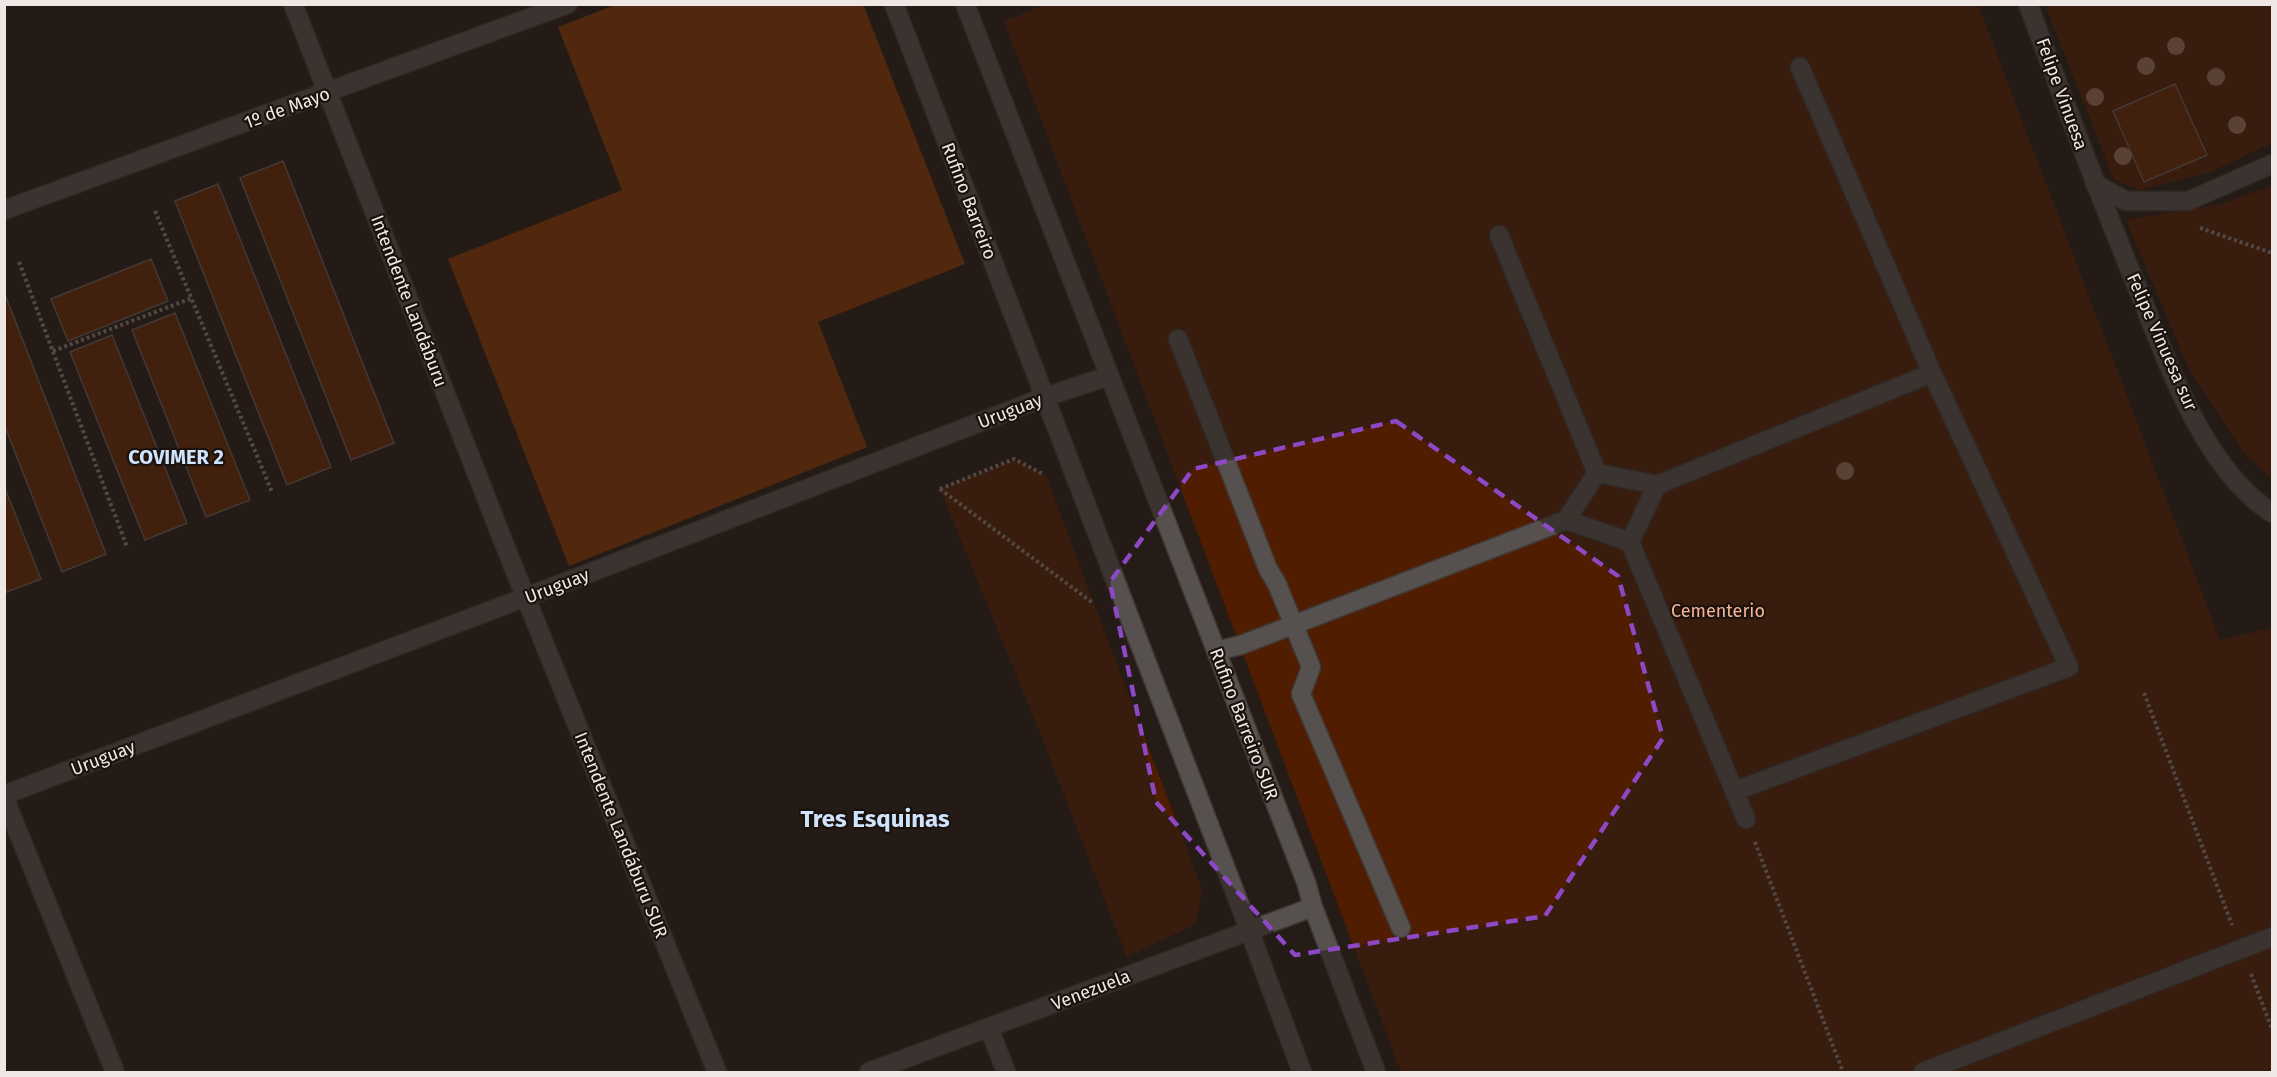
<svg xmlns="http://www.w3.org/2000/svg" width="2277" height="1077" font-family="'Fira Sans',sans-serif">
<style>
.green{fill:#501d00}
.forest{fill:#883700}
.building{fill:#652702;stroke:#695d58;stroke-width:1.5}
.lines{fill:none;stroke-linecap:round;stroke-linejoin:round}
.minor-casing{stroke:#413834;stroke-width:21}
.path{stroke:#887f7c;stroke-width:4;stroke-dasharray:3 3;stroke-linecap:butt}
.minor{stroke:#56514f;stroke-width:18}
.tree{fill:#9a6f5b}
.marked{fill:none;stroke:#8c48c5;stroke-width:4.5;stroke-dasharray:12 8;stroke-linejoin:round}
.labels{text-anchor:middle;stroke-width:4.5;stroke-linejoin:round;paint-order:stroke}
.street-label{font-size:18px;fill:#eee7e4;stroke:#1b120e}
.park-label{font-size:18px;fill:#f9b393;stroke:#1b120e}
.neighbourhood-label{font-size:20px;font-weight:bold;fill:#d0e3fc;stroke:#1b120e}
.district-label{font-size:24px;font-weight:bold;fill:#d0e3fc;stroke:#1b120e}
</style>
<rect width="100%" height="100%" fill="#251b17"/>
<!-- green -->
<path class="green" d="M1047 4 1978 5 2220 640 2272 628V1072H1401L1004 21Z
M2045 5H2272V143L2210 172 2140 190 2114 180Z
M2272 185V480L2242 450 2189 369 2126 220 2222 204Z
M1014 459 1046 476 1202 889 1196 924 1127 957 1040 733 940 489Z"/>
<!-- forest -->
<path class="forest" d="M863 4 965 264 818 322 867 447 569 566 448 259 622 190 558 27 615 5Z"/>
<!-- building -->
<path class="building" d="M2175 84 2207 155 2144 182 2113 111Z
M283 161 394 443 351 460 240 178Z
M218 184 331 467 287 485 175 201Z
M151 259 168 301 68 341 51 299Z
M4 292 106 554 62 572 4 424Z
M175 313 250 500 206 517 132 330Z
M112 335 187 523 145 540 70 352Z
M4 486 41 579 4 593Z"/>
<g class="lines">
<defs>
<path id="minor" d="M293 4 509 556 717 1072
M894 4 1236 895 1302 1072
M965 4 1306 882 1313 907 1376 1072
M2028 4C2062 96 2096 187 2133 277 2165 354 2200 466 2272 513
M2095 184 2126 201H2188L2272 164
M4 210 568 4
M1499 235 1597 473
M1178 339 1268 569 1277 584 1311 667 1301 694 1401 928
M1657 485 1932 373
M1630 542 1746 819
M1216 651 1241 645 1566 520 1597 473 1657 485 1630 542 1566 520
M1735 791 2069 667 1932 373 1800 67
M4 795 571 580 1045 397 1109 376
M4 797 115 1072
M989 1028 1006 1072
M869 1072 1313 907
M1923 1072 2272 937"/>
</defs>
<!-- minor casing -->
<use href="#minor" class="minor-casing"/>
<!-- path -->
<path class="path" d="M155 211 272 492
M2200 228 2272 253
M19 262 127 547
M53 351 192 298
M940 489 1014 459 1043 474
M940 489 1093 603
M2144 693 2232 925
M1755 842 1843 1072
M2251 974 2272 1029"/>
<!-- minor -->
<use href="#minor" class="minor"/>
</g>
<!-- trees -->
<g class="tree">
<circle cx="2176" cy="46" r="9"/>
<circle cx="2146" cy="66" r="9"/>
<circle cx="2216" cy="77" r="9"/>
<circle cx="2095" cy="97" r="9"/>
<circle cx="2237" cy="125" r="9"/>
<circle cx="2123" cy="156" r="9"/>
<circle cx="1845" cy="471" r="9"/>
</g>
<!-- marked area -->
<path d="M0 0H2277V1077H0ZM1396 421 1618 576 1663 738 1545 916 1295 955 1156 802 1110 582 1193 469Z" fill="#251b17" fill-opacity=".55" fill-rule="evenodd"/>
<path class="marked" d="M1396 421 1618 576 1663 738 1545 916 1295 955 1156 802 1110 582 1193 469Z"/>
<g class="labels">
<!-- street labels -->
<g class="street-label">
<text transform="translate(2062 94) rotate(70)" y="6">Felipe Vinuesa</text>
<text transform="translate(287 108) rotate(-20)" y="6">1º de Mayo</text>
<text transform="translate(969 201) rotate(69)" y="6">Rufino Barreiro</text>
<text transform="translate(409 301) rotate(69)" y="6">Intendente Landáburu</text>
<text transform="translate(2162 342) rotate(66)" y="6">Felipe Vinuesa sur</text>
<text transform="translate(1010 411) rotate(-21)" y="6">Uruguay</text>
<text transform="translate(557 586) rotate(-21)" y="6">Uruguay</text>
<text transform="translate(1244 724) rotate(69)" y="6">Rufino Barreiro SUR</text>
<text transform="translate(103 758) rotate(-21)" y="6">Uruguay</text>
<text transform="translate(621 835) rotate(68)" y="6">Intendente Landáburu SUR</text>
<text transform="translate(1091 990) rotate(-21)" y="6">Venezuela</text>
</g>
<!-- park labels -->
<g class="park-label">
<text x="1718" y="617">Cementerio</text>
</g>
<!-- neighbourhood labels -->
<g class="neighbourhood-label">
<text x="176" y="464">COVIMER 2</text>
</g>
<!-- district labels -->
<g class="district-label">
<text x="875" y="827">Tres Esquinas</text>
</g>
</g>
<!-- border -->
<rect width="2277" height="1077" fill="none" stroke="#eee7e4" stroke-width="12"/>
</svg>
